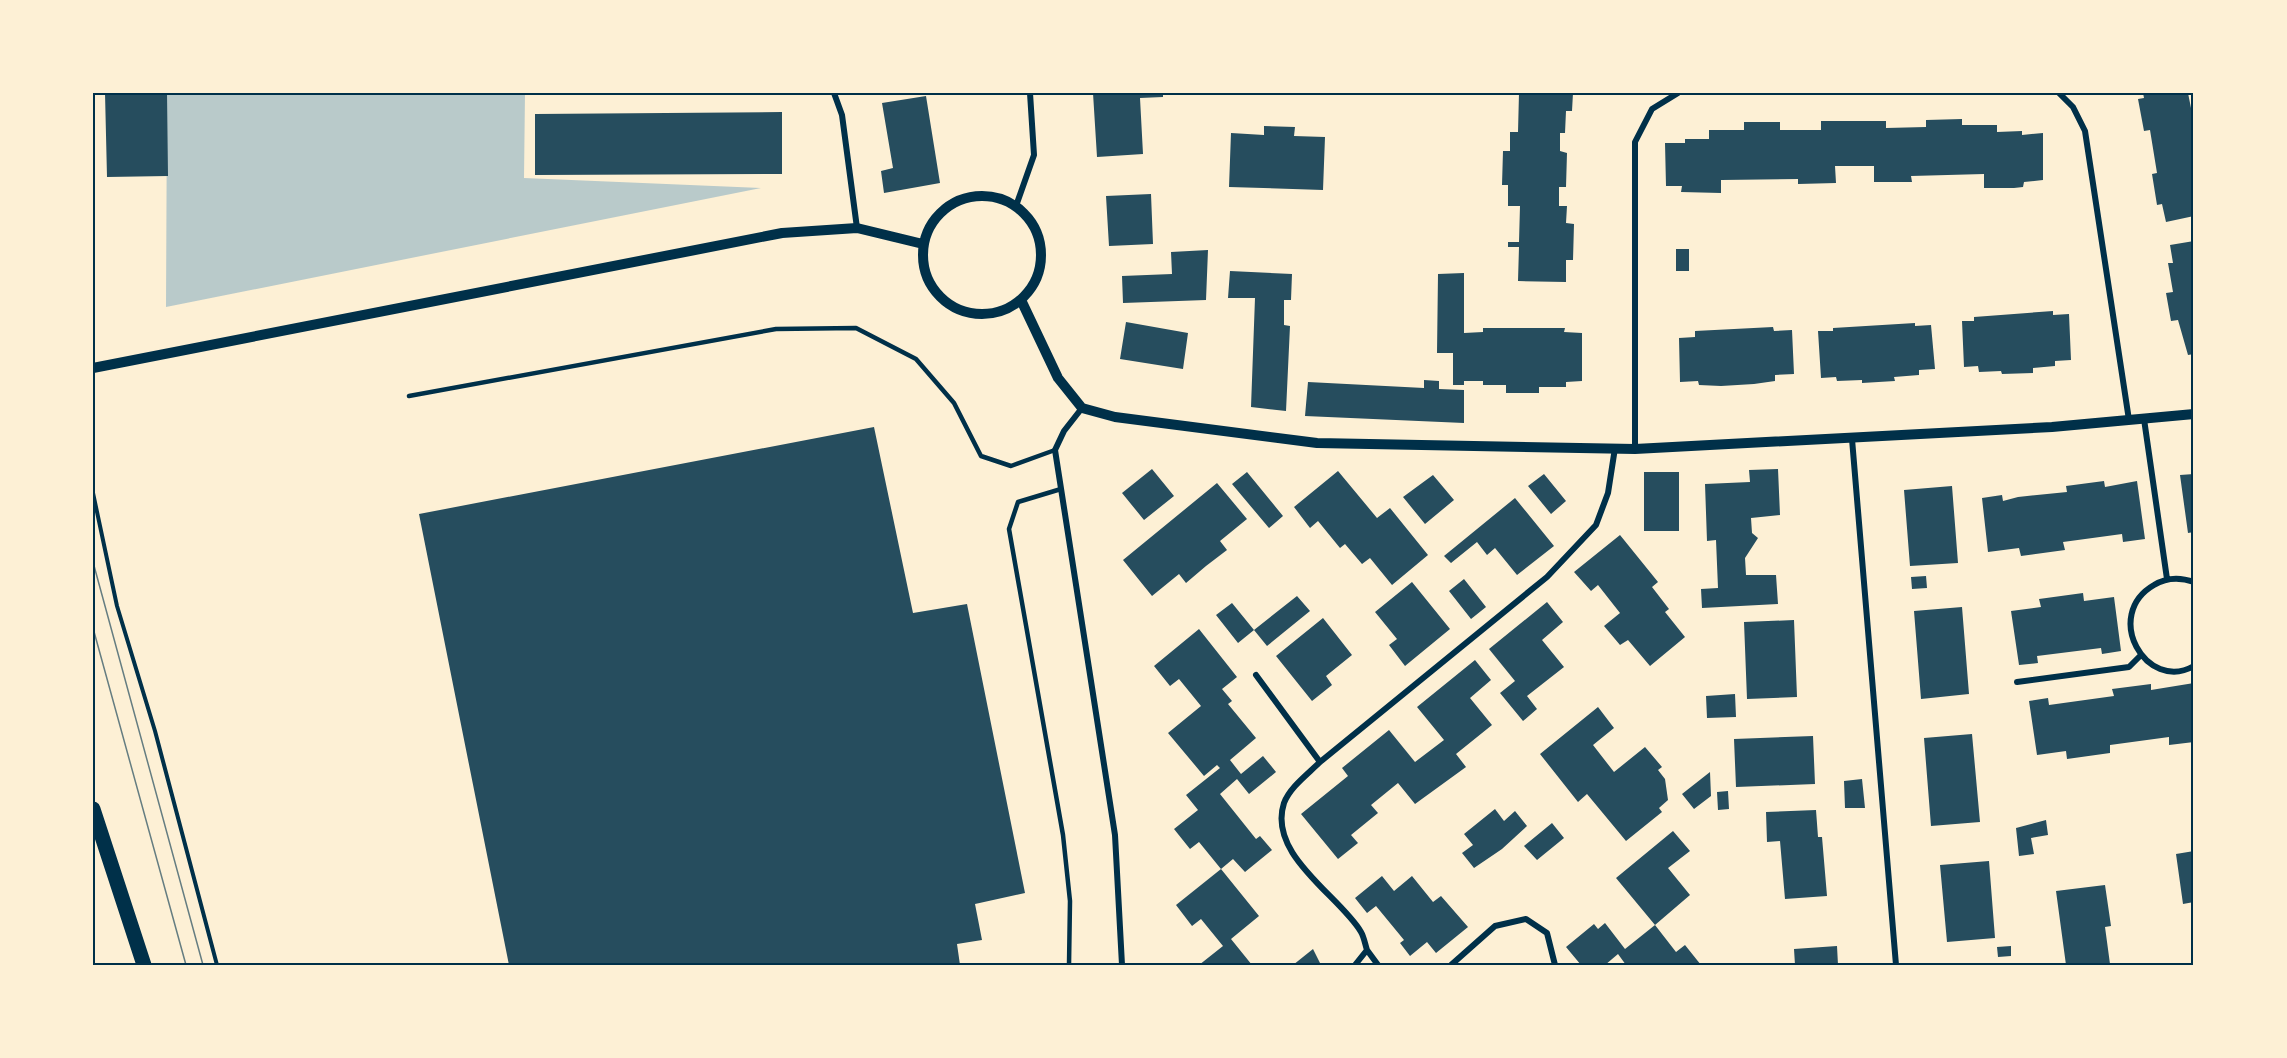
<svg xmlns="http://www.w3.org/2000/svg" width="2287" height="1058" font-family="'Archivo Narrow',sans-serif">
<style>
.green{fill:#b9caca}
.building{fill:#264d5e}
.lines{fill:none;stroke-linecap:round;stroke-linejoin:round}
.path{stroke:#003049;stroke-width:4}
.service{stroke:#003049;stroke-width:4.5}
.minor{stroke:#003049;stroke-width:6}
.tertiary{stroke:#003049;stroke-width:10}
.primary{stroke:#003049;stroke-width:15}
.tram{stroke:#657d81;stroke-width:1.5}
.neatline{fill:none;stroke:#003049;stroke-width:2}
</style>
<rect width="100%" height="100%" fill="#fdf0d5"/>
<!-- green -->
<path class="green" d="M167 93H525L524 178 761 188 166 307Z"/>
<!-- building -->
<path class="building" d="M105 93H167L168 176 107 177Z
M1093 93H1163V97L1140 98 1143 154 1097 157Z
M1519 93H1573L1572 111H1566L1565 133H1560V151L1567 153 1566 187H1559V206H1567L1566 223 1574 224 1573 260H1566V282L1518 281 1519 247H1508V242H1519L1520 206H1508V185H1502L1503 151H1510V132H1518Z
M2143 93H2188L2194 123V216L2166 222 2162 204 2157 205 2152 174 2157 173 2150 130 2144 131 2138 99 2144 98Z
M926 96 940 183 884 193 881 171 893 168 882 103Z
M782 112V174L535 175V114Z
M1962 119V125H1997V132L2022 131V135L2043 133V180L2024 182 2023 187 2014 188H1984V174L1911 176 1912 182H1874V166H1835L1836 183 1798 184V179L1721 180V193L1681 192 1682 186H1666L1665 143H1685V139H1709V130H1744V122H1780V130H1821V121H1886V128L1926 127V120Z
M1264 126 1295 127 1294 136 1325 137 1323 190 1229 187 1231 133 1264 135Z
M1151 194 1153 244 1109 246 1106 196Z
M2194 241V354L2188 355 2178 320 2171 321 2166 293 2173 292 2168 263H2173L2170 245Z
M1676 249H1689V271H1676Z
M1208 250 1206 300 1123 303 1122 276 1172 274 1171 252Z
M1230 271 1292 274 1291 300H1284V325L1290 326 1286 411 1251 407 1255 298H1228Z
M1464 273V333L1483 332V328H1565L1564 332 1582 333V381L1566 382V387H1539V393H1506V385H1483V381H1464V385H1453V353H1437L1438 274Z
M2053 311V315L2069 314 2071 360 2055 361V366L2033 368V373L2002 374 2001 371 1979 372 1978 366 1964 367 1962 321H1974V317Z
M1126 322 1188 333 1183 369 1120 359Z
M1915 323V326L1931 325 1935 369 1919 370V375L1894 377 1895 381 1862 383V380L1837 381 1836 377 1821 378 1818 331H1833V328Z
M1773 327 1774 331 1792 330 1794 374 1775 375V381L1754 384 1721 386 1699 385 1698 381 1680 382 1679 338 1695 337V331Z
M1424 380 1439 381V389L1464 390V423L1305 416 1308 382 1424 388Z
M874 427 913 613 967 604 1025 893 975 904 982 940 957 944 960 965H509L419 514Z
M1152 469 1174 496 1144 520 1122 493Z
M1778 469 1780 515 1751 518 1752 533 1758 538 1745 558 1746 575H1776L1778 604 1702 608 1701 589 1718 588 1716 540 1707 541 1705 484 1750 482 1749 470Z
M1338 471 1377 518 1390 508 1428 555 1392 585 1370 558 1362 564 1345 544 1340 548 1318 521 1310 528 1294 507Z
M1247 472 1283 516 1269 528 1232 484Z
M1644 472H1679V531H1644Z
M1544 474 1566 501 1551 514 1528 486Z
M2194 474V532L2188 533 2180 475Z
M1433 475 1454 500 1425 524 1403 497Z
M2104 481 2105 487 2137 481 2145 539 2123 542 2122 534 2063 542 2065 550 2021 556 2019 548 1988 552 1982 498 2002 495 2003 501 2018 497 2067 492 2066 486Z
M1217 483 1247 519 1220 541 1227 550 1206 566 1186 583 1179 574 1152 596 1123 560Z
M1952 486 1958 563 1910 566 1904 490Z
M1515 498 1554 546 1517 575 1495 548 1487 555 1477 542 1451 563 1444 556Z
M1620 535 1658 582 1652 587 1669 609 1665 612 1685 637 1650 666 1628 640 1620 645 1604 626 1620 613 1598 585 1591 591 1574 572Z
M1926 576 1927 588 1912 589 1911 577Z
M1464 579 1486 607 1471 619 1449 591Z
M1412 582 1450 629 1405 666 1389 645 1397 639 1375 612Z
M2083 593 2084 601 2114 597 2121 651 2102 654 2101 648 2037 656 2038 663 2019 665 2011 611 2041 607 2039 599Z
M1297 596 1310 611 1267 646 1254 630Z
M1547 602 1563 622 1542 640 1564 667 1527 696 1537 709 1523 721 1500 693 1515 681 1489 649Z
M1232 603 1254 630 1238 643 1216 615Z
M1962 607 1969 694 1921 699 1914 611Z
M1323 618 1352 655 1326 676 1332 685 1312 701 1276 656Z
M1794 620 1797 697 1747 699 1744 622Z
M1199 629 1237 677 1222 689 1232 701 1228 704 1256 738 1230 760 1241 774 1263 756 1276 772 1249 794 1237 779 1220 794 1256 839 1260 836 1272 850 1245 872 1233 859 1221 869 1199 842 1190 849 1174 829 1198 810 1186 795 1220 768 1217 765 1204 776 1168 733 1201 706 1179 679 1170 686 1154 666Z
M1475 660 1491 680 1470 698 1492 725 1456 754 1466 767 1415 804 1398 783 1371 805 1378 813 1351 835 1358 843 1338 859 1301 814 1348 776 1342 768 1389 730 1415 762 1444 740 1417 707Z
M2194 683V742L2169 745V737L2110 745V753L2067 759 2066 751 2037 755 2029 701 2048 698 2049 705 2114 696 2112 689 2151 684V690Z
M1735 694 1736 717 1707 718 1706 696Z
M1598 707 1614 728 1593 745 1614 772 1645 747 1662 767 1658 770 1665 779 1668 800 1659 808 1662 812 1626 841 1587 794 1578 802 1540 754Z
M1972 734 1980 822 1931 826 1924 738Z
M1813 736 1815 784 1736 787 1734 739Z
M1710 772 1711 796 1694 809 1682 794Z
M1862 779 1865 808H1845L1844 781Z
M1728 791 1729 809 1718 810 1717 792Z
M1495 809 1504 821 1515 811 1527 826 1502 849 1474 868 1462 853 1473 845 1464 834Z
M1816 810 1818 837H1822L1827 896 1785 899 1780 841 1767 842 1766 812Z
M2046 820 2048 835 2031 838 2034 854 2019 856 2016 828Z
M1552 823 1564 838 1537 860 1524 846Z
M1673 831 1690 851 1668 868 1690 895 1655 925 1676 952 1685 945 1701 965H1626L1618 954 1605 965H1581L1566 947 1594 924 1598 929 1605 923 1625 949 1655 925 1616 878Z
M2194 851V902L2183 904 2176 854Z
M1989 861 1995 938 1947 942 1940 865Z
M1221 869 1259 916 1231 939 1252 965H1199L1223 946 1201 919 1192 926 1176 905Z
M1382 876 1394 891 1412 876 1433 902 1441 896 1468 927 1436 953 1427 942 1410 956 1400 943 1404 940 1376 906 1367 913 1355 898Z
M2105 885 2111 926 2105 927 2110 964 2066 965 2056 891Z
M1837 946 1838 965H1795L1794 949Z
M2011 946V956L1998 957 1997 947Z
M1313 949 1321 965H1293Z"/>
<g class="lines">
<!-- path -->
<path class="path" d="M93 493 117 606 155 731 217 965"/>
<!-- service -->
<path class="service" d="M409 396 776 329 856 328 916 359 954 403 981 456 1011 466 1055 450
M1061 489 1018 502 1009 529 1063 835 1070 901 1069 965"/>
<!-- minor -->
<path class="minor" d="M834 93 842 115 857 228
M2059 93 2073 107 2085 131 2129 420
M1016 206 1034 155 1030 93
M1082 408 1064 431 1055 450 1115 835 1122 965
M2144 419 2167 579
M1852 439 1896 965
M1635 449V142L1652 109 1678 93
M2194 582C2180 577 2167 577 2154 585 2102 615 2146 693 2194 666
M1256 675 1320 762
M2017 682 2129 667 2141 655
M1367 950 1378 965
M1355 965 1367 950C1365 944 1364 937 1361 932 1340 896 1267 855 1284 803 1290 787 1308 774 1320 762L1547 577 1596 525 1608 493 1615 448
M1451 965 1495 926 1526 919 1547 933 1555 965"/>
<!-- tertiary -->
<path class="tertiary" d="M923 255a59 59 0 1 1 118 0a59 59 0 1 1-118 0Z
M1021 300 1058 378 1082 408 1115 417 1317 443 1635 449 2052 427 2194 414
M93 368 782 233 857 228 923 244"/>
<!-- primary -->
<path class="primary" d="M93 809 144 965"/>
<!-- tram -->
<path class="tram" d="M93 562 203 965
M93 628 186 965"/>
</g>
<!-- border -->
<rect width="2287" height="1058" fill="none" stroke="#fdf0d5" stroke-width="189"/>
<rect x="94" y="94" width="2098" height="870" class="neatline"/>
</svg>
